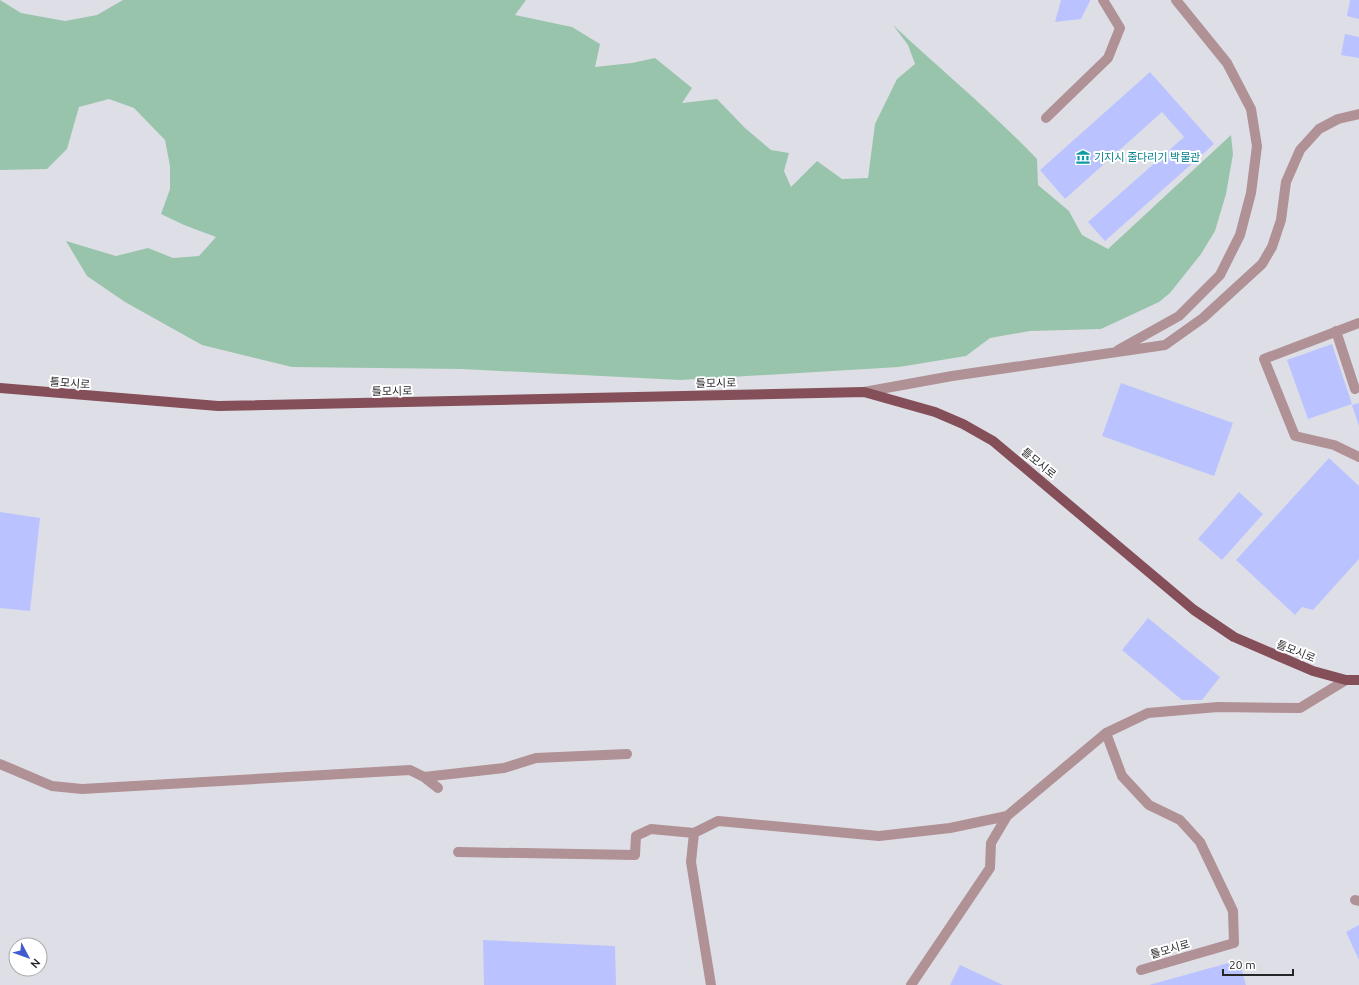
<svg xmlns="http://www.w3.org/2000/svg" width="1359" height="985" font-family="Ubuntu,'Noto Sans KR',sans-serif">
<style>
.green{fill:#99c4ac}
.building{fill:#bac3ff}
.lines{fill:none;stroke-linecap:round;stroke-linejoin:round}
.minor{stroke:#b09195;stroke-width:10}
.major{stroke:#844f58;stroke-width:10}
.labels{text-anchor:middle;stroke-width:4;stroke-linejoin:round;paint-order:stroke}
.culture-label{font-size:11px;fill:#0d838f;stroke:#fff;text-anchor:start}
.street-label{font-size:11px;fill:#262629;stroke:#fff}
</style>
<rect width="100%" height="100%" fill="#dedfe6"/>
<!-- green -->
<path class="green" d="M0 0 21 13 65 21 97 15 123 0H526L515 15 572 27 600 44 595 67 632 63 655 58 692 88 682 103 717 99 745 128 771 150 789 153 784 171 791 187 817 161 842 179 868 178 875 124 897 79 915 64 908 45 893 25C941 70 991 111 1037 159L1038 185 1069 211 1082 235 1108 249 1231 135 1233 154 1226 194 1215 231 1201 254 1170 293 1159 302 1101 329 1030 331 990 338 966 356 899 367 680 380 462 369 292 367 202 345 125 302 87 276 66 241 116 256 148 248 173 258 199 256 216 237 184 225 161 214 170 189V166L165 140 134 108 109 99 79 107 67 149 47 169 0 170Z"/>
<!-- building -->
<path class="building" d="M1061 0H1090V1L1081 19 1055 22Z
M1350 0H1359V19L1347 16Z
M1345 34 1359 37V58L1341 55Z
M1150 72 1214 144 1105 241 1088 222 1184 137 1162 112 1065 199 1040 170Z
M1332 344 1352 404 1308 419 1287 360Z
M1121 383 1233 423 1214 476 1102 436Z
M1359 403V426L1352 405Z
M1329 458 1359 486V559L1313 610 1302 607 1295 615 1236 560Z
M1239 492 1263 514 1222 560 1198 539Z
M0 512 40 518 30 611 0 608Z
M1148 618 1220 677 1202 700H1182L1122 650Z
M1359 925V960L1346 932Z
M483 940 615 946 616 985H484Z
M1239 960 1246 985H1149Z
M960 965 1003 985H950Z"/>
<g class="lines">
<!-- minor -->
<path class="minor" d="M1046 118 1108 58 1120 28 1103 0
M1359 323 1264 359 1295 436 1334 445 1359 457
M1336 331 1355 389
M1118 350 1179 316 1220 275 1240 235 1251 193 1257 146 1251 109 1227 63 1176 0
M864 392 952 376 1165 345 1203 318 1262 264 1272 247 1281 220 1286 182 1300 150 1319 129 1338 119 1359 114
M1106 733 1122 776 1149 805 1180 820 1200 842 1233 911 1234 943 1141 970
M0 764 52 786 82 789 410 770 424 777 438 788
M424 777 504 768 536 758 627 754
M458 852 635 855 636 836 651 829 694 833
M1355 900 1359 901
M711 985 691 862 694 833 718 821 879 836 950 828 1007 816
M911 985 990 868 991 843 1007 816 1106 733 1148 713 1218 707 1300 708 1346 680"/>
<!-- major -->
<path class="major" d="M0 388 218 406 864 392 935 412 963 424 993 441 1194 610 1234 637 1313 671 1346 680H1359"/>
</g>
<!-- icons -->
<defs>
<symbol id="museum-bare" viewBox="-9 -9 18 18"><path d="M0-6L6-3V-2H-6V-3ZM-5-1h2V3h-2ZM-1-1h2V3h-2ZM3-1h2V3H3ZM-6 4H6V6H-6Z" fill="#0f9aa8" stroke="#fff" stroke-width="2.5" paint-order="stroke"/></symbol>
</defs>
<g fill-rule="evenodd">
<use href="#museum-bare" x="1073" y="147" width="20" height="20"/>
</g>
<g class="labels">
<!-- culture labels -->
<g class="culture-label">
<text x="1094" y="161">기지시 줄다리기 박물관</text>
</g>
<!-- street labels -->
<g class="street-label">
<text transform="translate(70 383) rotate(4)" y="4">틀모시로</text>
<text transform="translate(716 383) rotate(-1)" y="4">틀모시로</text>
<text transform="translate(392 391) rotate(-1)" y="4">틀모시로</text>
<text transform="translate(1039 463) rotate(39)" y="4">틀모시로</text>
<text transform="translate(1296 651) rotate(22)" y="4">틀모시로</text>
<text transform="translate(1170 949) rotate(-16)" y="4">틀모시로</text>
</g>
</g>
<!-- north arrow -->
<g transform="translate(28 957) rotate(131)"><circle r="19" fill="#ffffff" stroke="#a8a8a9"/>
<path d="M0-3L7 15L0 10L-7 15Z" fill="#415acd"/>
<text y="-6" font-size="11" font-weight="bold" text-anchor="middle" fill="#262629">N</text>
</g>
<!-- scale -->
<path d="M1223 969v6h70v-6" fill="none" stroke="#262629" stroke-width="2"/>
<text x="1229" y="969" font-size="12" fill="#262629" stroke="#ffffff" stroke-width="3" paint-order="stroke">20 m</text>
</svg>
